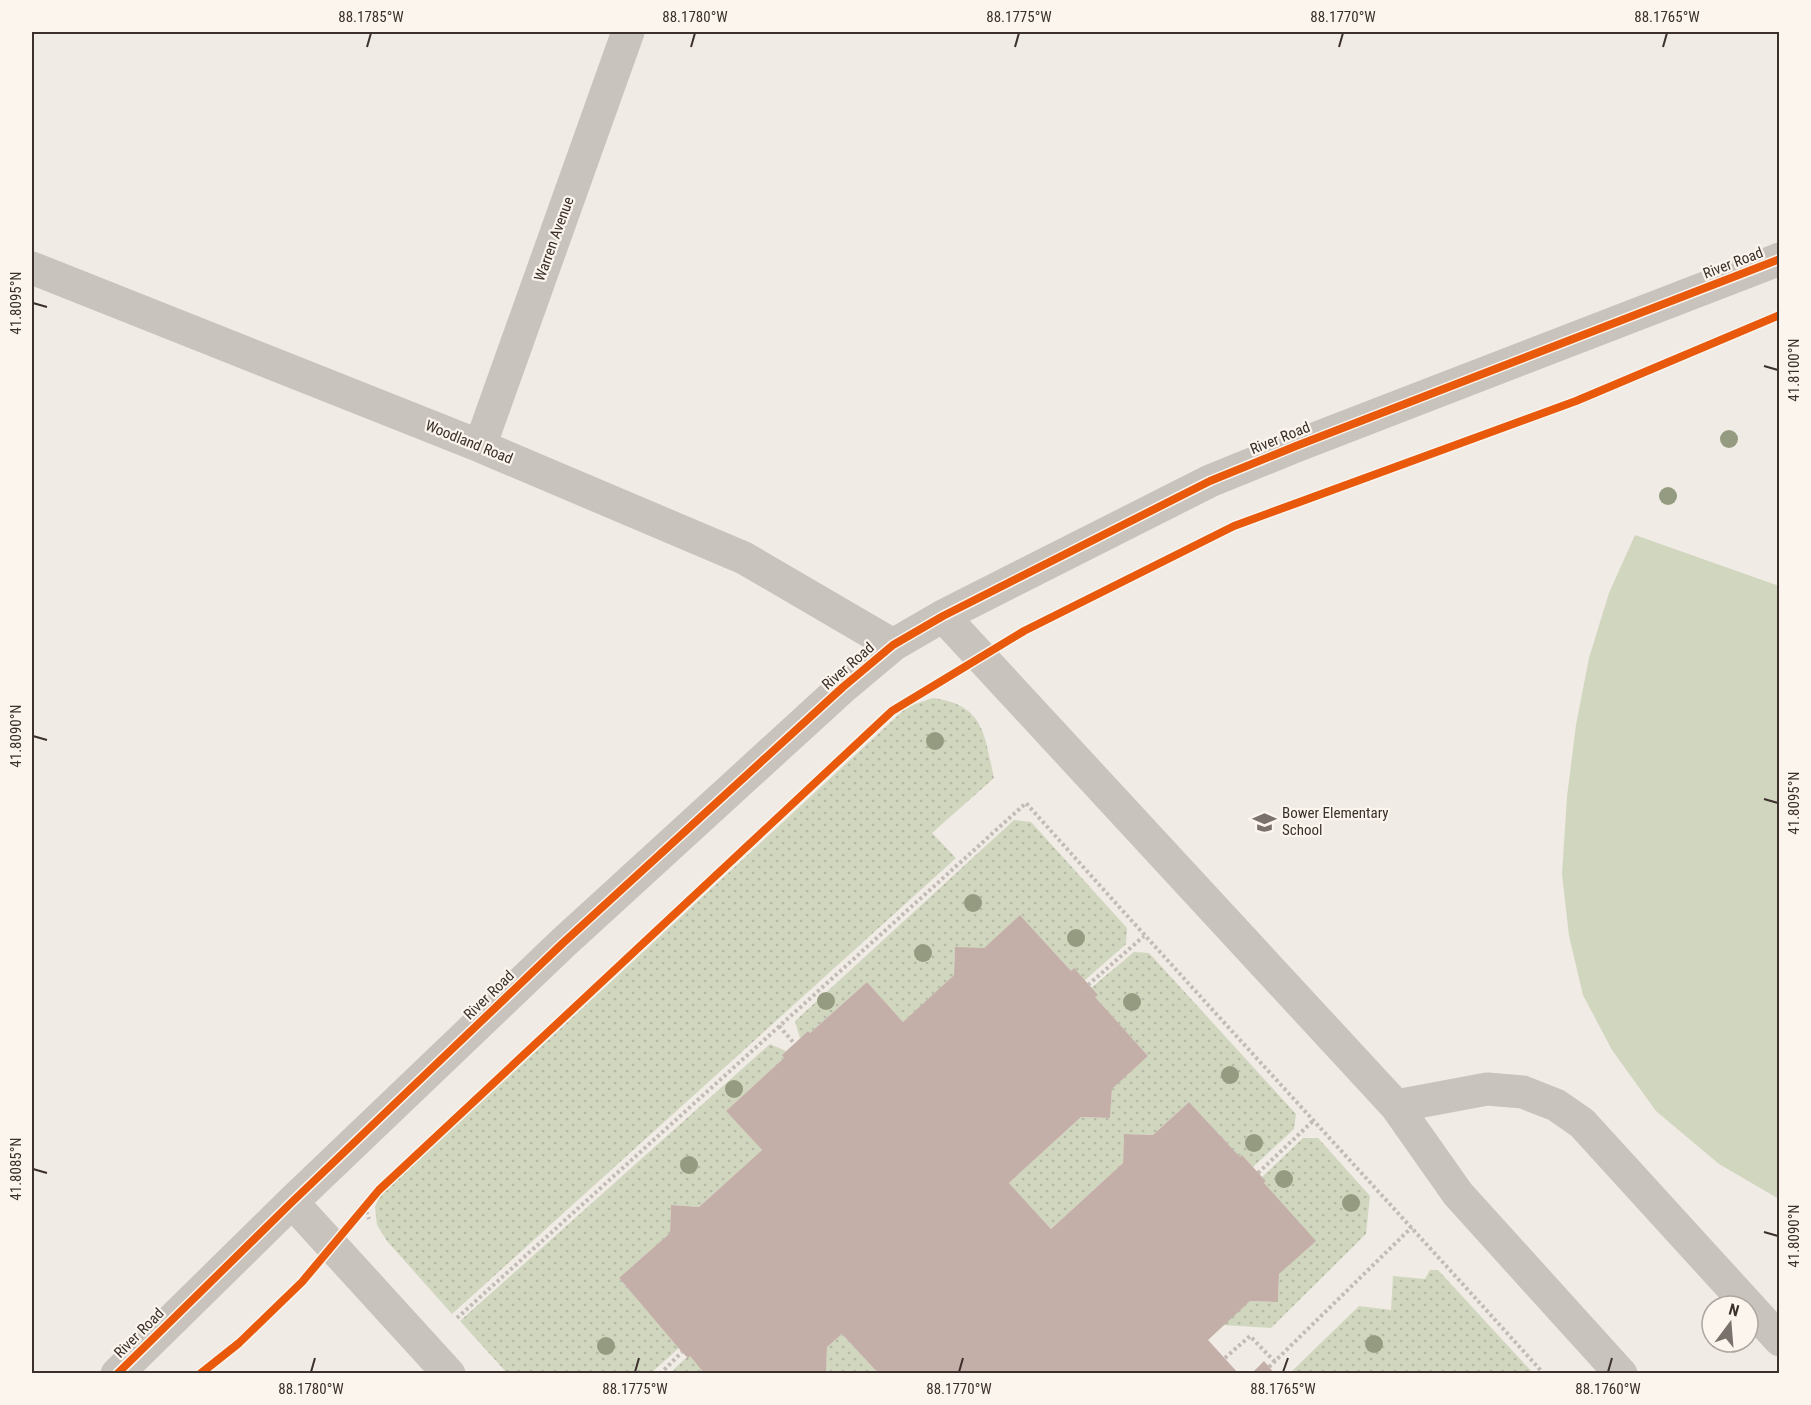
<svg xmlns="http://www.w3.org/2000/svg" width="1811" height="1405" font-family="'Roboto Condensed',sans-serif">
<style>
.grass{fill:url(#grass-dots)}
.pitch{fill:#d1d6bf}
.building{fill:#c3afa7}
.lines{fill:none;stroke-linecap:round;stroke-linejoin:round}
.path{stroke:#c2bbb6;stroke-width:4;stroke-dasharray:3 3;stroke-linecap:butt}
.minor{stroke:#c9c3be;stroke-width:33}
.cycleway-casing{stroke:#fbf5ee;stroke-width:11}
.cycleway{stroke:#e8590c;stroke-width:8}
.tree{fill:#959b80}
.ticks{fill:none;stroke:#3b302b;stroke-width:2}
.labels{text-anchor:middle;stroke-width:4.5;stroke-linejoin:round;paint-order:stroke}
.street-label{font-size:15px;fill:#3b302b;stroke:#fbf5ee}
.poi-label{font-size:15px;fill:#3b302b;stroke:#fbf5ee;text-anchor:start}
.neatline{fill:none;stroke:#3b302b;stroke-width:2}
.ticks-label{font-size:15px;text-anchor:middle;fill:#3b302b}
</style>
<defs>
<pattern id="grass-dots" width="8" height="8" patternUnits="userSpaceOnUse" patternTransform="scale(1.5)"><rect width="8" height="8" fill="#d1d6bf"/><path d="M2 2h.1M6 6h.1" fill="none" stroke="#b4b8a4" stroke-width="1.8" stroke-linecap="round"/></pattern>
</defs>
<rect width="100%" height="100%" fill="#f0ebe5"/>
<!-- grass -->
<path class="grass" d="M933 698C985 705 984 735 994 778L932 833 956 858 452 1314 387 1241 377 1225 375 1207 379 1197 907 707Z
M1014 820 1031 822 1127 928 1126 944 1084 981 1071 971 1020 915 984 948H955L954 975 903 1022 867 982 810 1033 808 1031 800 1038 795 1021Z
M1134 952 1149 953 1296 1114 1294 1129 1253 1167 1243 1156 1240 1157 1189 1102 1153 1135 1124 1134 1123 1163 1051 1229 1009 1183 1081 1117 1110 1118 1112 1089 1148 1056 1095 997 1097 995 1091 988Z
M770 1044 786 1051 782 1055 784 1058 726 1111 762 1150 699 1207 671 1205 670 1233 619 1278 679 1348 651 1373H507L460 1321Z
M1303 1138H1318L1370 1196 1366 1234 1271 1328 1223 1325 1250 1301 1278 1302 1279 1274 1264 1183 1266 1181 1262 1177Z
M1430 1270H1438L1533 1373H1290L1359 1306 1391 1310 1393 1276 1425 1279Z
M842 1334 879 1374H826L827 1347Z
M690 1356 705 1373 669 1374 687 1357Z"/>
<!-- pitch -->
<path class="pitch" d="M1635 535 1779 586V1199L1719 1164 1656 1111 1612 1050 1583 995 1569 936 1562 874 1567 797 1576 725 1589 658 1609 593Z"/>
<!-- building -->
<path class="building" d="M1020 915 1071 971 1074 968 1098 995 1095 997 1148 1056 1112 1089 1110 1118 1081 1117 1009 1183 1051 1229 1123 1163 1124 1134 1153 1135 1189 1102 1240 1157 1242 1155 1262 1177 1266 1181 1264 1183 1316 1241 1279 1274 1278 1302 1250 1301 1208 1340 1239 1374H879L842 1334 827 1347 826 1374H705L690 1356 688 1358 682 1352 619 1278 670 1233 671 1205 699 1207 762 1150 726 1111 784 1058 782 1055 808 1031 810 1033 867 982 903 1022 954 975 955 947 984 948Z
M1264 1361 1275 1374H1251Z"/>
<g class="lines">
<!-- path -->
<path class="path" d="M1088 985 1144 936
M779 1026 794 1043
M1258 1173 1314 1120
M364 1206 369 1219
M457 1318 1026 803C1197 995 1372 1183 1544 1374
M1225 1358 1250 1336 1275 1362
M1269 1367 1412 1227
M660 1374 682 1352"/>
<!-- minor -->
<path class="minor" d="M32 268 480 446 744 558 893 645
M480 446 628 32
M943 616 1396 1106 1458 1194 1621 1374
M1396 1106 1487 1089 1523 1092 1556 1105 1582 1123 1780 1340
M292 1202 449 1374
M117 1374 292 1202 563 943 843 687 893 645 943 616 1210 481 1296 446 1780 259"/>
<defs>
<path id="cycleway" d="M117 1374 292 1202 563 943 843 687 893 645 943 616 1210 481 1296 446 1780 259
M200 1374 239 1343 302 1282 379 1190 892 711 1024 631 1234 526 1576 401 1780 315"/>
</defs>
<!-- cycleway casing -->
<use href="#cycleway" class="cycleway-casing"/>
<!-- cycleway -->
<use href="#cycleway" class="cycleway"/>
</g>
<!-- trees -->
<g class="tree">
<circle cx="1729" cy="439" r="9"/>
<circle cx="1668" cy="496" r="9"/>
<circle cx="935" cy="741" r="9"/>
<circle cx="973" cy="903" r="9"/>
<circle cx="1076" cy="938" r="9"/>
<circle cx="923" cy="953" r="9"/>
<circle cx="826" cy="1001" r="9"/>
<circle cx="1132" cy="1002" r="9"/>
<circle cx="1230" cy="1075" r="9"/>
<circle cx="734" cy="1089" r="9"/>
<circle cx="1254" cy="1143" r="9"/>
<circle cx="689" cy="1165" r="9"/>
<circle cx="1284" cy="1179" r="9"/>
<circle cx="1351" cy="1203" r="9"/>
<circle cx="1374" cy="1344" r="9"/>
<circle cx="606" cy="1346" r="9"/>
</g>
<!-- ticks -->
<path class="ticks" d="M367 47 371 33M691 47 695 33M1015 47 1019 33M1339 47 1343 33M1663 47 1667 33M33 303 47 307M1764 366 1778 370M33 736 47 740M1764 799 1778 803M33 1169 47 1173M1764 1232 1778 1236M311 1372 315 1358M635 1372 639 1358M959 1372 963 1358M1283 1372 1288 1358M1608 1372 1612 1358"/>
<!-- icons -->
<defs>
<symbol id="school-bare" viewBox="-9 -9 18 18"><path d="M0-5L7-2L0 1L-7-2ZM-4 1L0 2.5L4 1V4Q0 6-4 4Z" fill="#7a716c" stroke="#fbf5ee" stroke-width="2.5" paint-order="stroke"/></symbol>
</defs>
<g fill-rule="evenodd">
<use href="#school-bare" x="1248" y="806" width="33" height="33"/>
</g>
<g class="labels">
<!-- street labels -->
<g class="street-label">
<text transform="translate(554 239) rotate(-70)" y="5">Warren Avenue</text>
<text transform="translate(1733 263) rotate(-21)" y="5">River Road</text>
<text transform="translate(1280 438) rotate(-22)" y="5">River Road</text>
<text transform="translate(469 442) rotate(22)" y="5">Woodland Road</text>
<text transform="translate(848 666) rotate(-41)" y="5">River Road</text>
<text transform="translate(489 995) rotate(-44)" y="5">River Road</text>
<text transform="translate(139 1333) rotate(-45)" y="5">River Road</text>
</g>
<!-- poi labels -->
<g class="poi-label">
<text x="1282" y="818">Bower Elementary<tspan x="1282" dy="17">School</tspan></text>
</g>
</g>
<!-- border -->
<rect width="1811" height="1405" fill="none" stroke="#fbf5ee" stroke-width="66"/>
<!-- north arrow -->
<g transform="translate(1730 1324) rotate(16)"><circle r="28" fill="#fbf5ee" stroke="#aea6a0" stroke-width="1.5"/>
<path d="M0-4.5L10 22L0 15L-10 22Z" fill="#7a716c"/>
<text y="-9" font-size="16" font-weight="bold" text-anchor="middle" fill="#3b302b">N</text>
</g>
<rect x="33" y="33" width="1745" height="1339" class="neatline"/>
<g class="ticks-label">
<text x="371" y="22">88.1785°W</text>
<text x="695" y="22">88.1780°W</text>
<text x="1019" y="22">88.1775°W</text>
<text x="1343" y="22">88.1770°W</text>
<text x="1667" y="22">88.1765°W</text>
<text transform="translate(16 303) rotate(-90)" y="5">41.8095°N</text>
<text transform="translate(1794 370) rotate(-90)" y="5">41.8100°N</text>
<text transform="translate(16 736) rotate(-90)" y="5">41.8090°N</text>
<text transform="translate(1794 803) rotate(-90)" y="5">41.8095°N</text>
<text transform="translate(16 1169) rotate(-90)" y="5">41.8085°N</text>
<text transform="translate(1794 1236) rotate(-90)" y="5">41.8090°N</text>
<text x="311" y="1394">88.1780°W</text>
<text x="635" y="1394">88.1775°W</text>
<text x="959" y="1394">88.1770°W</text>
<text x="1283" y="1394">88.1765°W</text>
<text x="1608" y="1394">88.1760°W</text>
</g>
</svg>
